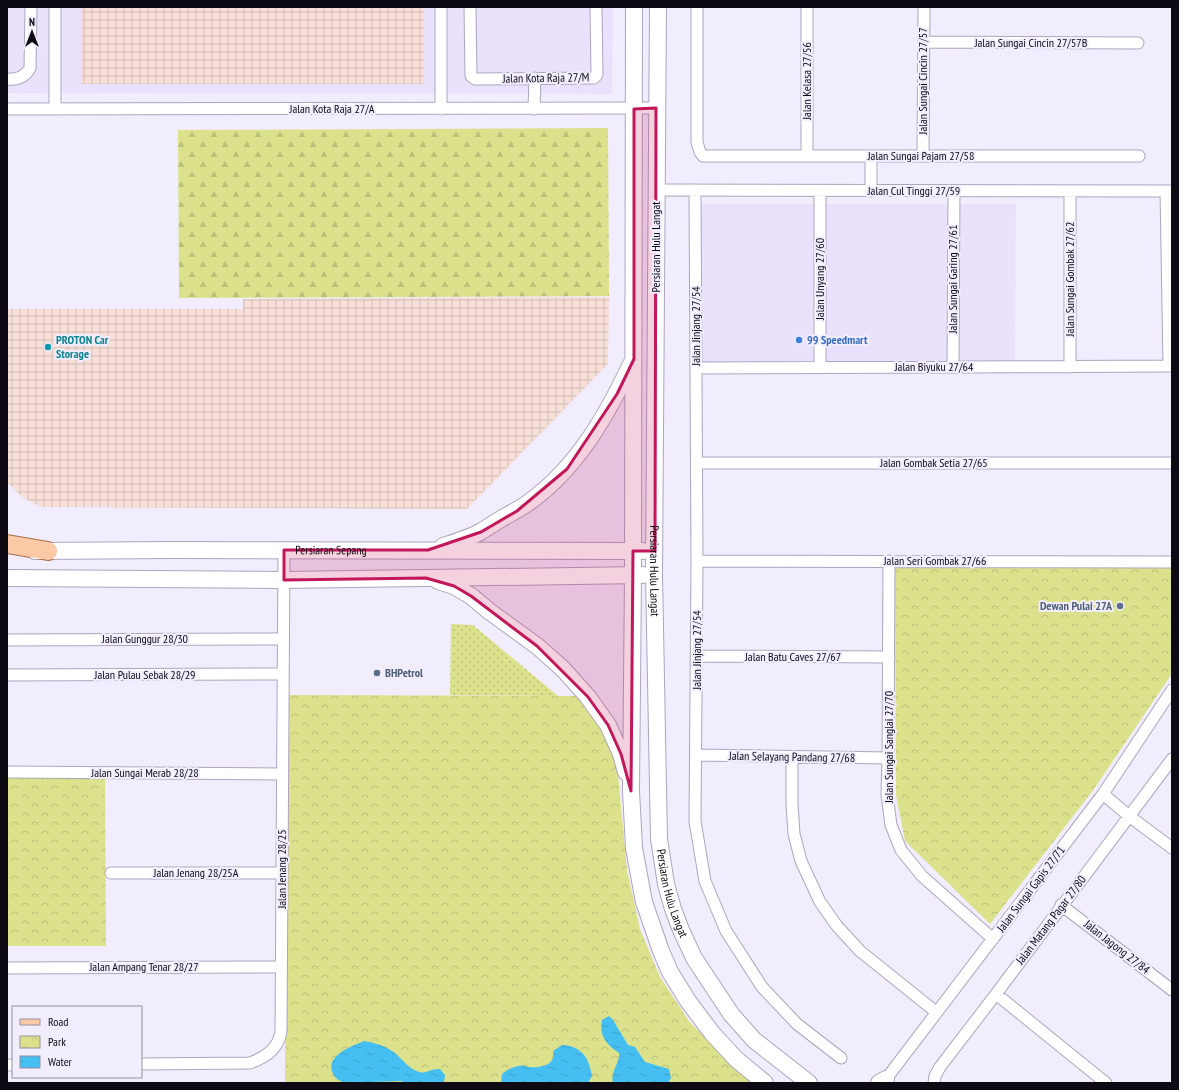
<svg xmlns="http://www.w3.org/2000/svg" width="1179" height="1090" font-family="'PT Sans Narrow',sans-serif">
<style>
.built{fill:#eae2fd}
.industrial{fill:url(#industrial-grid)}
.grass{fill:url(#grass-dots)}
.forest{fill:url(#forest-firs)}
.park{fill:url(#park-crowns)}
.water{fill:url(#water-ripples)}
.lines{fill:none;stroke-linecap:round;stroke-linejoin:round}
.street-casing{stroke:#ada5be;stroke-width:13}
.secondary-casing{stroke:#ada5be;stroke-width:18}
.primary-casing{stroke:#a66f4b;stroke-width:20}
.street{stroke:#fff;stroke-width:11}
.secondary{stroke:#fff;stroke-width:16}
.primary{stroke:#fbc9a5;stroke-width:18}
.marked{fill:#c2185b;fill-opacity:0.2;stroke:#c2185b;stroke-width:3;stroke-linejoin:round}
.shop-dot{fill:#3f7fe0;stroke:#f1edfd;stroke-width:1.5}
.culture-dot{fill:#0f9aa8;stroke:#f1edfd;stroke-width:1.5}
.service-dot{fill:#5c6f8a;stroke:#f1edfd;stroke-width:1.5}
.labels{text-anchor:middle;stroke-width:4;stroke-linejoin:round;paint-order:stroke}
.street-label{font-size:12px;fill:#0d0a13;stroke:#f1edfd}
.culture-label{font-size:12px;font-weight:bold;fill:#0d838f;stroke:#f1edfd;text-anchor:start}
.shop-label{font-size:12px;font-weight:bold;fill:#366cbe;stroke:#f1edfd;text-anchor:start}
.service-label{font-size:12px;font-weight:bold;fill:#4e5e75;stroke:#f1edfd;text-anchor:end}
</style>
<defs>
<pattern id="industrial-grid" width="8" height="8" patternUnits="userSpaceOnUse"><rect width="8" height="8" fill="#f8dfd7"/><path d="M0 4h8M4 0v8" fill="none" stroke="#d3beb8"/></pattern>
<pattern id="grass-dots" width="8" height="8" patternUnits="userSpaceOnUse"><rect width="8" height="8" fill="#dce18c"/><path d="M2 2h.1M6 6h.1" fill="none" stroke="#bcc078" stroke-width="1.8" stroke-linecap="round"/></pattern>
<pattern id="forest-firs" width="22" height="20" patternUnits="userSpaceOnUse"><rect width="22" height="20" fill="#dce18c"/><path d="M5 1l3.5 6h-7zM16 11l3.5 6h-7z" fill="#bcc078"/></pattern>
<pattern id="park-crowns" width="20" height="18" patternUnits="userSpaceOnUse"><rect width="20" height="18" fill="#dce18c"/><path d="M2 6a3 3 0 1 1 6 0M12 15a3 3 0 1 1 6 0" fill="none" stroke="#bcc078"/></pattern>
<pattern id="water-ripples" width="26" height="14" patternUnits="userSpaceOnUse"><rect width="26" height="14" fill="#45bff1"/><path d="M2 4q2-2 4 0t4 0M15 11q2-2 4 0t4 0" fill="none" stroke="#3ba3ce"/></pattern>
</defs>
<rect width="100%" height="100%" fill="#f1edfd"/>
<!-- built -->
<path class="built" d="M7 7H613L612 94 7 93Z
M700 204H1016L1015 363H701Z"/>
<!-- industrial -->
<path class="industrial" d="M81 7H424V84H81Z
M609 297 608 364 467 509 42 507 23 498 7 482V309H243V299Z"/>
<!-- grass -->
<path class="grass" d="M451 624 473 625 558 696 450 695Z"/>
<!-- forest -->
<path class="forest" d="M608 128 609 296 179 298 178 130Z"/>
<!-- park -->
<path class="park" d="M1172 567V672L1171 675 1094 789 990 924 905 841 896 795 895 568Z
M287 695 577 696 602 728 617 763 627 870 640 929 660 977 689 1021 732 1066 753 1083H285Z
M105 777 106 946H7V778Z"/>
<!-- water -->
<path class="water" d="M609 1016 613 1020 628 1045 635 1047 645 1062 669 1069 671 1078 668 1083H613C610 1071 620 1064 619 1053 606 1044 599 1036 602 1020Z
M364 1041C375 1043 387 1046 396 1054 403 1060 409 1069 419 1072 425 1074 432 1068 440 1069L445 1075 444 1082 406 1083 401 1081 346 1083C340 1081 334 1079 332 1071 327 1055 352 1046 364 1041Z
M562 1045C581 1046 589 1057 592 1076L588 1083H501L502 1074C507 1070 512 1067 519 1066 522 1065 525 1066 528 1067 536 1068 550 1067 553 1058 554 1056 553 1053 553 1051Z"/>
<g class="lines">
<defs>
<path id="street" d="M55 7V109
M441 7V109
M470 7 471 76 475 79 594 78 597 75 596 7
M697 7V142L700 152 703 156H1139
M807 7V156
M924 42 1138 43
M7 79C17 80 25 77 30 68L31 7
M7 109 656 108
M534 109 535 78
M923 156 924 7
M656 190 1172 191
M695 190 697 561 695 821 705 881 726 931 762 987 797 1024 841 1058
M871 191V156
M1166 191 1169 366
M820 367V191
M953 367 954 191
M1070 367V191
M697 368 1172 366
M697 463H1172
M697 561 1172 562
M889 561 888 758 887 795 891 825 901 850 922 876 993 939
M7 640 283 639
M697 656 889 657
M7 675 283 674
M696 755 888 758
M792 757V804L794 834 801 861 820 902 837 926 860 951 936 1012
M7 772 282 774
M1103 794 1129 816 1172 848
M111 873H282
M1061 905 1172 990
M7 968 281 967
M996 994 1106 1083
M141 1064 250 1063C266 1057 278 1049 281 1032L284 550
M7 1065H13
M883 1083 1103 794 1172 690
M934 1083 935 1076 940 1067 996 994 1172 759"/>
<g id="secondary">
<path d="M634 7 633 575 631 791 634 848 644 902 661 951 670 972 688 1001 712 1033 736 1059 765 1083"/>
<path id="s1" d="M658 7 654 574 659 839 666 884 673 909 681 930 694 958 731 1014 754 1040 809 1083"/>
<path d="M443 546C456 542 469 538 480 532 487 528 494 523 501 519 511 513 522 508 532 500 578 466 607 415 631 364"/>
<path id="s2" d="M35 551 172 550 643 551"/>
<path d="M7 578 284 580 643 575"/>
<path d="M438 581 454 586 471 596 489 611 537 646 563 669 588 697 608 725 621 754 626 772"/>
<path d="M879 1083 886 1079"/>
</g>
<path id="primary" d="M7 544 48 551"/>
</defs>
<!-- street casing -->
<use href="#street" class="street-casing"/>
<!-- secondary casing -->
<use href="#secondary" class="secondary-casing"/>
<!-- primary casing -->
<use href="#primary" class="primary-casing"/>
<!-- street -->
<use href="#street" class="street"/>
<!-- secondary -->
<use href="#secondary" class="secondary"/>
<!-- primary -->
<use href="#primary" class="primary"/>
</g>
<!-- marked area -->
<path class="marked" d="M656 108 655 551H633L631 791 621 754 608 725 588 697 537 646 471 596 454 586 426 578 284 580V550H428L481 532 517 511 567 469 617 394 634 359V109Z"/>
<!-- markers -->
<circle class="shop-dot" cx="799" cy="340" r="4"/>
<circle class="culture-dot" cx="48" cy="347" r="4"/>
<g class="service-dot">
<circle cx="1120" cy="606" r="4"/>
<circle cx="377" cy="673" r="4"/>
</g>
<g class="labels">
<!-- street labels -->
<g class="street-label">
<text x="1031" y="47">Jalan Sungai Cincin 27/57B</text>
<text transform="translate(546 78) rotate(-1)" y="4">Jalan Kota Raja 27/M</text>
<text transform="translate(807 81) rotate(-90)" y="4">Jalan Kelasa 27/56</text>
<text transform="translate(923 81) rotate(-90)" y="4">Jalan Sungai Cincin 27/57</text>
<text x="332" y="113">Jalan Kota Raja 27/A</text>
<text x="921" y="160">Jalan Sungai Pajam 27/58</text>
<text x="914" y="195">Jalan Cul Tinggi 27/59</text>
<text transform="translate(656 247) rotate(-90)" y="4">Persiaran Hulu Langat</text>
<text transform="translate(820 279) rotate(-90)" y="4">Jalan Unyang 27/60</text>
<text transform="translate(953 279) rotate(-90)" y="4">Jalan Sungai Garing 27/61</text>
<text transform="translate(1070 279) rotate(-90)" y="4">Jalan Sungai Gombak 27/62</text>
<text transform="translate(696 326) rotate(-90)" y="4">Jalan Jinjang 27/54</text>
<text x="934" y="371">Jalan Biyuku 27/64</text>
<text x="934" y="467">Jalan Gombak Setia 27/65</text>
<text dy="4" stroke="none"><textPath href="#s2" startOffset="296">Persiaran Sepang</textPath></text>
<text x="935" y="565">Jalan Seri Gombak 27/66</text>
<text dy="4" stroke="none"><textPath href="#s1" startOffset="564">Persiaran Hulu Langat</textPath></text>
<text x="145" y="643">Jalan Gunggur 28/30</text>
<text transform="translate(697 650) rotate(-90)" y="4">Jalan Jinjang 27/54</text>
<text x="793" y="661">Jalan Batu Caves 27/67</text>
<text x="145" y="679">Jalan Pulau Sebak 28/29</text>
<text transform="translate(889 747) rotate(-90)" y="4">Jalan Sungai Sanglai 27/70</text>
<text transform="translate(792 757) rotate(1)" y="4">Jalan Selayang Pandang 27/68</text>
<text x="145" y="777">Jalan Sungai Merab 28/28</text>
<text transform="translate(282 869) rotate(-90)" y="4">Jalan Jenang 28/25</text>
<text x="196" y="877">Jalan Jenang 28/25A</text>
<text transform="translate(1031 889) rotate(-53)" y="4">Jalan Sungai Gapis 27/71</text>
<text dy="4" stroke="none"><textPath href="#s1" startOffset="888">Persiaran Hulu Langat</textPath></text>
<text transform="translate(1051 920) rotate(-53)" y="4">Jalan Matang Pagar 27/80</text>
<text transform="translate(1117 947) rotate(38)" y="4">Jalan Jagong 27/84</text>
<text x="144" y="971">Jalan Ampang Tenar 28/27</text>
</g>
<!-- culture labels -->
<g class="culture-label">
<text x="56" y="344">PROTON Car<tspan x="56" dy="14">Storage</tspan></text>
</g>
<!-- shop labels -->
<g class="shop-label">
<text x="807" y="344">99 Speedmart</text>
</g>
<!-- service labels -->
<g class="service-label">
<text x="1112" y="610">Dewan Pulai 27A</text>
<text x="385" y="677" text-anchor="start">BHPetrol</text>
</g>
</g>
<!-- border -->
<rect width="1179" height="1090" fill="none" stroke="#0d0a13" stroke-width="16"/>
<!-- legend -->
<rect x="12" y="1006" width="130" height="72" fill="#f1edfd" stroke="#96929f"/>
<rect x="20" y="1019" width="20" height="6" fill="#fbc9a5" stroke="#96929f"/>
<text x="48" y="1026" font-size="12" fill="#0d0a13">Road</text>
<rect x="20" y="1036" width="20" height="12" fill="url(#park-crowns)" stroke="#96929f"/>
<text x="48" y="1046" font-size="12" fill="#0d0a13">Park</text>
<rect x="20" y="1056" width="20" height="12" fill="url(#water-ripples)" stroke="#96929f"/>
<text x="48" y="1066" font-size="12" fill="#0d0a13">Water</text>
<!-- north arrow -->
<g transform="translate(32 32)" stroke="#f1edfd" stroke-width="3" paint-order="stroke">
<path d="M0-3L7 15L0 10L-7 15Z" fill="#0d0a13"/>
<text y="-6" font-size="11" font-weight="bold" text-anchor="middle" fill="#0d0a13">N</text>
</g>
</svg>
